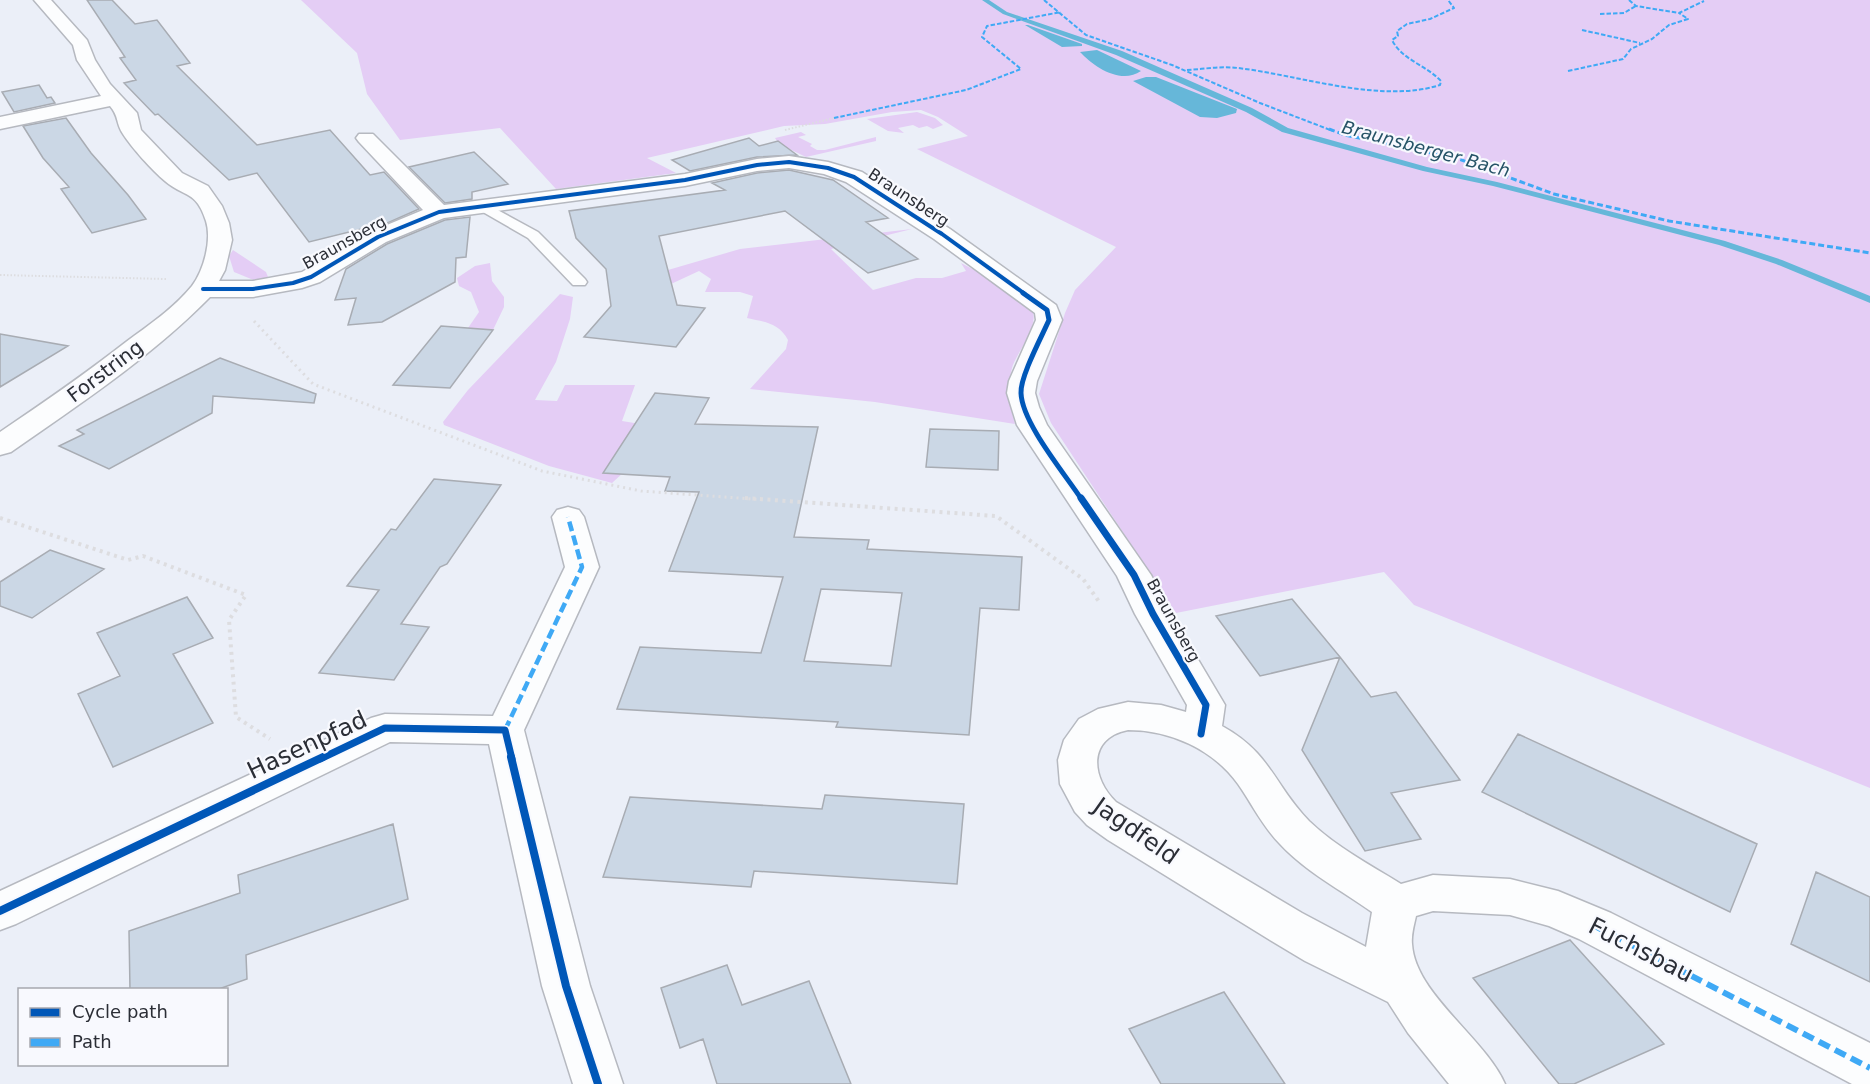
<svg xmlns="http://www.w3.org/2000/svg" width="1870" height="1084" font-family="'DejaVu Sans',sans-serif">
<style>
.green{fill:#e4cdf5}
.water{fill:#66b7d9}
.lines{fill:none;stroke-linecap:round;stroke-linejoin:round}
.stream{fill:#66b7d9;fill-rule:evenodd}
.building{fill:#cbd7e5;stroke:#a8acb3;stroke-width:1.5;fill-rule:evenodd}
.lane-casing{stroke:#b6b9c0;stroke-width:3}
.street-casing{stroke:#b6b9c0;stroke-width:3}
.path-far2{stroke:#dddde0;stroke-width:2;stroke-dasharray:1.5 2;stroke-linecap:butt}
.path-far1{stroke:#dddde0;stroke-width:3;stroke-dasharray:2 4;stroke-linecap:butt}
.path{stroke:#dddde0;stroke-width:4;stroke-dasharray:3 4.5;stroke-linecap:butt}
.lane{fill:#fcfdfe;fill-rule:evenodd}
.street{fill:#fcfdfe;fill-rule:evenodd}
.quiet-far3{stroke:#3fa9f5;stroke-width:2;stroke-dasharray:4.5 2;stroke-linecap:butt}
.quiet-far2{stroke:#3fa9f5;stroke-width:3;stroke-dasharray:6 3;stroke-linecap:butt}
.quiet-far1{stroke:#3fa9f5;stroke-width:4.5;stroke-dasharray:10 4.5;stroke-linecap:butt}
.quiet{stroke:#3fa9f5;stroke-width:6;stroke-dasharray:12 6;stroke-linecap:butt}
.cycleway-far3-casing{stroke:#f8f9fe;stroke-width:6}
.cycleway-far2-casing{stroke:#f8f9fe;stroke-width:8}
.cycleway-far1-casing{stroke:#f8f9fe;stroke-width:10}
.cycleway-casing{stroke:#f8f9fe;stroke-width:12}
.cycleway-far3{stroke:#0057b8;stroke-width:4}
.cycleway-far2{stroke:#0057b8;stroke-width:5}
.cycleway-far1{stroke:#0057b8;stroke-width:7}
.cycleway{stroke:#0057b8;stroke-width:8}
.labels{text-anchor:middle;stroke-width:4.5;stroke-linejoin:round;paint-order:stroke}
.far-street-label{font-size:16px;fill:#2b2e36;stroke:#f8f9fe}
.far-water-label{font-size:18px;font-style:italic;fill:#265367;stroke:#f8f9fe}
.street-label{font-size:20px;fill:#2b2e36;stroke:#f8f9fe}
.near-street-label{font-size:24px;fill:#2b2e36;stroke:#f8f9fe}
</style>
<rect width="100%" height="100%" fill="#ebeff8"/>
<!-- green -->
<path class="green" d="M301 0H1870V788L1414 605 1384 572 1176 613 1051 423 1039 394 1065 313 1075 290 1116 247 917 149 968 136 938 117 921 110 892 112 825 124 784 126 647 158 676 173 556 189 500 128 400 140 367 94 357 53Z
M917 112 935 118 943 125 933 129 927 126 919 128 913 125 898 128 904 133 888 131 867 119Z
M801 132 806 135 798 137 812 144 810 146 817 150H825L876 137V141L806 157 779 144 775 138Z
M912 229 831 249 873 290 916 278H942L966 271 961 263C981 274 1017 290 1031 309 1042 323 1016 353 1012 368 1007 388 1009 405 1015 424L875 402 750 389 786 349 788 340C779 323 765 322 747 318L753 296 740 292H705L711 279 699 271 671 284 668 270 740 249Z
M233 250 266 272 268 277 256 281 234 272 229 256Z
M490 263 492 281 504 297V307L493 330 468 328 479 312 471 292 459 286 457 278 475 266Z
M560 294 573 297 570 319 556 362 535 400 557 401 565 385H635L622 421 690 432 648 450 612 483 549 466 444 425 443 422 468 390Z"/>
<!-- water -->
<path class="water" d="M1025 25H1028L1082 44V46L1062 47Z
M1097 50 1141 71C1121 85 1094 67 1080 52Z
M1146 77H1156L1237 109 1236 113 1217 118 1200 117 1133 81Z"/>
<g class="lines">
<!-- stream -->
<path class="stream" d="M982 0H989L1007 12 1122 51 1252 108 1288 128 1427 167 1497 182 1725 241 1782 260 1870 296V303L1776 264 1719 245 1493 186 1423 171 1282 132 1246 112 1116 55 1003 14Z"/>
</g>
<!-- building -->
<path class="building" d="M87 0H112L135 24 157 20 190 63 177 66 257 145 330 130 370 175 384 172 419 209 358 236 361 229 309 242 257 173 229 180 158 114 155 115 124 83 136 80 120 58 125 57Z
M39 85 47 98 51 97 55 103 14 112 2 92Z
M66 118 91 153 128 195 146 219 92 233 61 189 69 187 43 158 23 126Z
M749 138 759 146 778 141 797 155 757 157 690 171 672 160Z
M474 152 508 184 472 192V199L445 203 409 167Z
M789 170 833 180 888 218 866 222 918 259 868 273 785 211 659 236 677 305 705 308 676 347 584 337 611 306 606 269 576 238 569 211 725 190 712 183 757 173Z
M470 217 466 257 456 258 455 282 382 322 348 325 356 298 335 300 346 269 387 244 445 220Z
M441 326 493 330 450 388 393 385Z
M0 334 68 346 0 387Z
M220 358 316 394 314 403 213 396 212 413 109 469 59 446 84 434 77 430Z
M655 393 709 398 695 424 818 427 794 537 869 540 867 549 1022 557 1019 610 980 608 969 735 836 727 838 722 617 709 640 647 761 653 783 577 669 571 699 492 665 491 670 477 603 473ZM821 589 902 593 891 666 804 661Z
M930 429 999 431 998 470 926 467Z
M434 479 501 485 447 564 440 567 401 624 429 627 394 680 319 673 379 590 347 586 391 529 396 530Z
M50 550 104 569 32 618 0 606V582Z
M187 597 213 638 173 654 213 723 113 767 78 694 120 676 97 633Z
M1292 599 1340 657 1260 676 1216 616Z
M1340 657 1371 697 1396 692 1460 780 1391 793 1421 839 1365 851 1302 750Z
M1518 734 1757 844 1730 912 1482 792Z
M825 795 964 804 957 884 754 871 751 887 603 877 630 797 822 809Z
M393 824 408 899 246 955 247 979 216 990H130L129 931 240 893 238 875Z
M1816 872 1870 897V982L1791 944Z
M1570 940 1664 1044 1574 1084H1559L1473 978Z
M727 965 742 1005 809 981 851 1084H717L703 1039 680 1048 661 988Z
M1224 992 1285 1084H1161L1129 1029Z"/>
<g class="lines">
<defs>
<path id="lane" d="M481 201 538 232 585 279 587 282 585 285H573L528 238 476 208 474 205Z"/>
<path id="street" d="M34 0H51L87 40 95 60 110 84 137 113 141 130 182 173 208 186 222 206 229 223 232 240 225 270 219 281H253L302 272 370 232 423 210 359 142 356 138 359 134H373L444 205 685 174 757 159 789 156 828 162 862 172 950 229 1056 305 1062 320 1037 381 1035 393 1039 407 1047 425 1151 575 1171 614 1225 705 1222 726C1271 753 1274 785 1309 821 1336 847 1369 864 1401 884L1433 875 1510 879 1558 891 1611 913 1870 1043V1084H1852L1579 939 1549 926 1510 915 1433 911 1416 916C1414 925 1411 935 1412 944 1415 994 1485 1038 1505 1084H1449L1408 1033 1388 1002 1305 961 1270 940 1108 840 1087 825 1075 812 1060 784 1058 760 1064 740 1079 719 1098 709 1128 702 1161 705 1186 712 1187 705 1135 614 1117 576 1017 425 1007 393 1009 381 1036 320 1035 313 934 239 846 182 824 174 789 168 757 171 685 186 444 218 386 242 320 282 302 288 253 297H210C151 357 80 404 11 452L0 455V432C43 403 85 374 126 342 149 325 174 308 192 286 204 270 212 240 206 221 196 190 185 198 165 181 152 170 132 148 123 134 116 124 119 116 110 106L0 129V117L101 96 77 60 73 45ZM1128 730C1170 730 1213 749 1238 784 1252 804 1263 827 1280 844 1306 872 1341 890 1372 912L1366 947 1302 913 1116 802C1091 778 1087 738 1128 730Z
M568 507 579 510 584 517 599 567 524 730 590 986 623 1084H573L542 986 489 744 390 742 16 924 0 930V891L371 718 385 714 493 716 565 567 552 517 557 510Z"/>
</defs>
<!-- lane casing -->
<use href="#lane" class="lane-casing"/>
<!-- street casing -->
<use href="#street" class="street-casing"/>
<!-- path-far2 -->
<path class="path-far2" d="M785 130 834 118
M0 275 166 279"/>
<!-- path-far1 -->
<path class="path-far1" d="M254 321 313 384 542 471 641 491 766 500"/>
<!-- path -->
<path class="path" d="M745 498 996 516 1083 579 1100 603
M0 518 128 560 143 556 246 595 229 620 236 717 270 739"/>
<!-- lane -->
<use href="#lane" class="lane"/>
<!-- street -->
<use href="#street" class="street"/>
<!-- quiet-far3 -->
<path class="quiet-far3" d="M1044 0 1086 35 1172 65 1260 103 1333 131
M1629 0 1636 6 1679 13 1704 1
M1600 14 1624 13 1636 6
M1582 30 1640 43
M1187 70C1204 69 1221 66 1238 68 1299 75 1381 104 1440 85L1441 81C1426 65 1402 60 1392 40L1398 36 1397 31 1407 24 1430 19 1454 8 1448 0
M1568 71 1623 59 1631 49 1652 39 1669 25 1688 19 1679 13
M834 118 966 90 1021 69 982 37 987 26 1061 12"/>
<!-- quiet-far2 -->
<path class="quiet-far2" d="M1329 129 1345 135 1459 159 1554 194 1669 221 1870 253"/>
<!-- quiet-far1 -->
<path class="quiet-far1" d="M505 730 582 567 568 517"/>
<!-- quiet -->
<path class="quiet" d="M1595 926 1870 1068"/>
<defs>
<path id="cycleway-far3" d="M203 289H253L293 283 311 277 378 237 439 212 685 180 757 165 789 162 828 168 854 177 942 234 1025 294"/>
<path id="cycleway-far2" d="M1023 293 1047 310 1049 320C1042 336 1020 377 1021 393 1022 423 1065 474 1082 500"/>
<path id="cycleway-far1" d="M1081 498 1134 575 1153 614 1206 705 1201 734
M320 759 385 728 505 730 512 759"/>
<path id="cycleway" d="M511 757 566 986 598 1084
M0 911 323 757"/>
</defs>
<!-- cycleway-far3 casing -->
<use href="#cycleway-far3" class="cycleway-far3-casing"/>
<!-- cycleway-far2 casing -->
<use href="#cycleway-far2" class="cycleway-far2-casing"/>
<!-- cycleway-far1 casing -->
<use href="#cycleway-far1" class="cycleway-far1-casing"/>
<!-- cycleway casing -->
<use href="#cycleway" class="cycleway-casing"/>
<!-- cycleway-far3 -->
<use href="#cycleway-far3" class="cycleway-far3"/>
<!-- cycleway-far2 -->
<use href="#cycleway-far2" class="cycleway-far2"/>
<!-- cycleway-far1 -->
<use href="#cycleway-far1" class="cycleway-far1"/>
<!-- cycleway -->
<use href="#cycleway" class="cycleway"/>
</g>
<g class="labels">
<!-- far-street labels -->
<g class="far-street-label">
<text transform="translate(909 197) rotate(33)" y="6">Braunsberg</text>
<text transform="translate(344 242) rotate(-29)" y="6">Braunsberg</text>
<text transform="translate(1174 620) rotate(61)" y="6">Braunsberg</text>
</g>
<!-- far-water labels -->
<g class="far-water-label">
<text transform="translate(1426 149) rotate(15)" y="6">Braunsberger Bach</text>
</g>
<!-- street labels -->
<g class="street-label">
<text transform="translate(105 371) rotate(-37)" y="7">Forstring</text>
</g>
<!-- near-street labels -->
<g class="near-street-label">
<text transform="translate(307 745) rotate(-25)" y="8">Hasenpfad</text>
<text transform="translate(1136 831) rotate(35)" y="8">Jagdfeld</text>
<text transform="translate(1641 950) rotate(27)" y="8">Fuchsbau</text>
</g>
</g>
<!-- legend -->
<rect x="18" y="988" width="210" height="78" fill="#f8f9fe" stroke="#a6a8ae" stroke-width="1.5"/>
<rect x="30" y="1008" width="30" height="9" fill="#0057b8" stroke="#a6a8ae" stroke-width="1.5"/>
<text x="72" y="1018" font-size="18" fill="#2b2e36">Cycle path</text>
<rect x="30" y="1038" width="30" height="9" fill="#3fa9f5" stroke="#a6a8ae" stroke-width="1.5"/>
<text x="72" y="1048" font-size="18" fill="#2b2e36">Path</text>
</svg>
